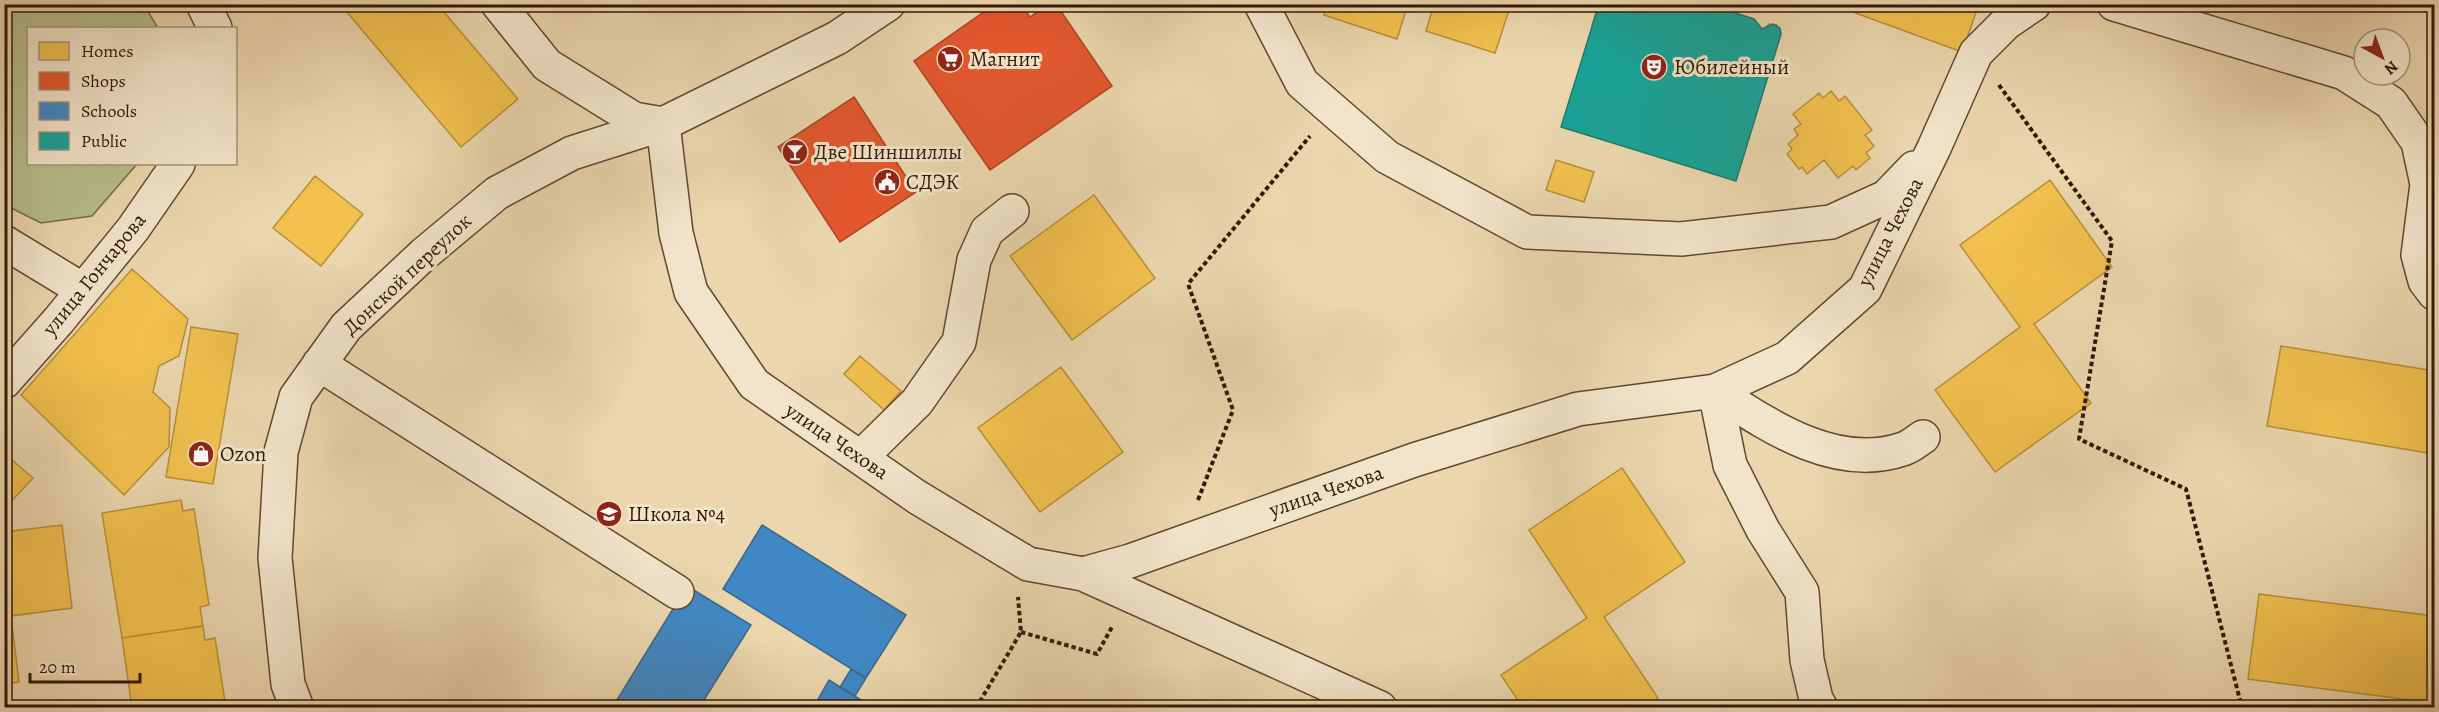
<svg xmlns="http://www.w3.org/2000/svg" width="2439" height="712" font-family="Alegreya,serif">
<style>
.green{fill:#b5be8b;stroke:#746c4a;stroke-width:1.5}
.homes{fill:#f2c14e;stroke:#b88f39;stroke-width:1.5}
.shops{fill:#e4572e;stroke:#af4423;stroke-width:1.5}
.schools{fill:#3f88c5;stroke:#3b678c;stroke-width:1.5}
.public{fill:#17a398;stroke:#1f7a6d;stroke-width:1.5}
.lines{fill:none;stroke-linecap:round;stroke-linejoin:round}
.minor-casing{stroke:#604831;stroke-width:36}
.path{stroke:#321908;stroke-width:4;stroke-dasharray:4.5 3;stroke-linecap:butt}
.minor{stroke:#f2e4ca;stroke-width:33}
.labels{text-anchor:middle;stroke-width:6;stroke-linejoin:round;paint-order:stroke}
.poi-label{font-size:21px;fill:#321908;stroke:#f2e4ca;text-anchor:start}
.street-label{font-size:21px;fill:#321908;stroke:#f2e4ca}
</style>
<rect width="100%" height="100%" fill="#ebd6ad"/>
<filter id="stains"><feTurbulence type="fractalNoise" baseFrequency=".00333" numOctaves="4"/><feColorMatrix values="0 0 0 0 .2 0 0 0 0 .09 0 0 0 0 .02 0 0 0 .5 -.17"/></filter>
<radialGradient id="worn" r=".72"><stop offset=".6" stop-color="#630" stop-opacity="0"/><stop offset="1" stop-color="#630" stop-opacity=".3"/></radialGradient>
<!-- green -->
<path class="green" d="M5 4 144 5 158 28H28V164H137L92 216 41 223 5 205Z"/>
<!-- homes -->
<path class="homes" d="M340 4H437L518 99 461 147Z
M1328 4H1408L1397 39 1324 15Z
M1434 4H1511L1495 53 1426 31Z
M1599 4H1617L1609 30 1592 25Z
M1831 4H1979L1962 52Z
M1769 24 1777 25 1781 34 1767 79 1751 74 1764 29Z
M1831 91 1839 101 1845 96 1872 130 1865 135 1874 146 1866 153 1870 158 1856 170 1853 166 1838 178 1824 160 1807 174 1802 167 1799 169 1787 154 1792 149 1788 144 1798 135 1794 129 1801 124 1793 114 1819 93 1823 98Z
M1556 160 1594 172 1584 202 1546 190Z
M315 176 363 214 321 266 273 228Z
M2050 180 2112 267 2034 324 2091 403 1995 472 1935 390 2020 327 1960 245Z
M1094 195 1155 278 1072 340 1010 256Z
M132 269 188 319 179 356 159 366 153 392 170 408 169 447 124 495 21 395Z
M191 327 238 334 213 484 166 477Z
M2281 346 2434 371V454L2267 426Z
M860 356 901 391 884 410 844 374Z
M1061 367 1123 452 1040 512 978 428Z
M4 453 33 478 4 509Z
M1622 468 1685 562 1604 617 1658 698 1644 708H1523L1501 675 1587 618 1529 530Z
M181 500 183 511 194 509 209 605 200 607 203 626 122 638 102 513Z
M62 525 72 608 11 616 19 682 4 684V532Z
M2259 594 2434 616V703L2248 679Z
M203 626 205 640 215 638 226 708H132L122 638Z"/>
<!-- shops -->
<path class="shops" d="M995 4H1021L1030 17 1048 4H1056L1112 86 990 170 914 61Z
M854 97 916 192 840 242 778 147Z"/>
<!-- schools -->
<path class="schools" d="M762 525 906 615 866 678 723 589Z
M687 586 751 625 699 708H612Z
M851 669 866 678 855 696 840 687Z
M829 680 840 687 874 708H813Z"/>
<!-- public -->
<path class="public" d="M1599 4H1708L1754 19 1762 29 1773 24 1780 28 1781 34 1736 181 1561 127Z"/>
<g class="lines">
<defs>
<path id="minor" d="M203 4 215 28
M498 4 547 65 634 119 663 124
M1261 4 1302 83 1387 157 1527 232 1681 239 1831 222 1886 197 1914 168
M2114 4 2344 73 2391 103 2418 142 2427 184 2418 255 2425 281 2434 293
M663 124 676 233 691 292 754 384 917 497 1028 564 1083 574 1130 561 1414 460 1578 409 1715 391 1787 358 1865 289 1934 148 1976 53 2006 23 2034 4
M4 242 83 290
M319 364 677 592
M4 382 59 320 133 229 178 164
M861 457 917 402 959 342 974 260 987 231 1012 211
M1083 574 1380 708
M297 708 288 684 275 558 281 452 296 397 346 327 424 254 497 193 572 153 663 124 837 38 888 4
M1821 708 1816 699 1807 660 1802 592 1763 530 1730 465 1715 391C1769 426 1836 472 1903 449 1910 447 1917 441 1923 437"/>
</defs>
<!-- minor casing -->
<use href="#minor" class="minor-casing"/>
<!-- path -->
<path class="path" d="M1999 85 2112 241 2079 439 2186 489 2242 708
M1198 500 1233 410 1188 284 1310 136
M1021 632 1097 654 1112 627
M976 708 1021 632 1018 597"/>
<!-- minor -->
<use href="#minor" class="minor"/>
</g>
<!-- icons -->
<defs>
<symbol id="supermarket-disc" viewBox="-11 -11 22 22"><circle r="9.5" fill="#8f2418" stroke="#f2e4ca"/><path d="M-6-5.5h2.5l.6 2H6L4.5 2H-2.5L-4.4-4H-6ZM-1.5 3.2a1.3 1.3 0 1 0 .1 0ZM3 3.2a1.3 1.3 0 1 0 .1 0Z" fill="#fff"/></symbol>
<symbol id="theatre-disc" viewBox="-11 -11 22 22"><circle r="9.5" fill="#8f2418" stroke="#f2e4ca"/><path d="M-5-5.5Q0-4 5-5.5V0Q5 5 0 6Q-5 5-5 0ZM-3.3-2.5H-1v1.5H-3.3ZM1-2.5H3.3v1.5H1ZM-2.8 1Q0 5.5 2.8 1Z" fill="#fff"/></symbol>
<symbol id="bar-disc" viewBox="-11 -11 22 22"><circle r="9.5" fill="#8f2418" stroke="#f2e4ca"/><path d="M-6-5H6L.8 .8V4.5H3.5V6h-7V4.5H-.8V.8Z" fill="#fff"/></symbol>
<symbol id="civic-disc" viewBox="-11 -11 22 22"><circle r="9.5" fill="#8f2418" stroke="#f2e4ca"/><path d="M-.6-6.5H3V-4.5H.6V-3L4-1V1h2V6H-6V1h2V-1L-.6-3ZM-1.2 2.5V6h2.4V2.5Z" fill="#fff"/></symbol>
<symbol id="shop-disc" viewBox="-11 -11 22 22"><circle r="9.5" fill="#8f2418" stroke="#f2e4ca"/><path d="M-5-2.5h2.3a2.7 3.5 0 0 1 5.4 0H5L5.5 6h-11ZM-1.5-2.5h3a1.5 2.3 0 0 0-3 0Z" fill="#fff"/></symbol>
<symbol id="school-disc" viewBox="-11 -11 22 22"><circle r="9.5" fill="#8f2418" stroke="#f2e4ca"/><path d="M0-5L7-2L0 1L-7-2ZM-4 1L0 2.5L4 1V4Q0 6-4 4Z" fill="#fff"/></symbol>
</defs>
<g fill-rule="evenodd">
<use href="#supermarket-disc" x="935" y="44" width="30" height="30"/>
<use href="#theatre-disc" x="1639" y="52" width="30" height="30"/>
<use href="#bar-disc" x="780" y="137" width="30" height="30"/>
<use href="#civic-disc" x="872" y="167" width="30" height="30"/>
<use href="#shop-disc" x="186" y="439" width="30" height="30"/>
<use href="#school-disc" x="594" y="499" width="30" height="30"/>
</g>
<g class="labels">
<!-- poi labels -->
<g class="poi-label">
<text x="970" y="66">Магнит</text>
<text x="1674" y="74">Юбилейный</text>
<text x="814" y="159">Две Шиншиллы</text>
<text x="906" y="189">СДЭК</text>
<text x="220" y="461">Ozon</text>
<text x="628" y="521">Школа №4</text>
</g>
<!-- street labels -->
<g class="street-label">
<text transform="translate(1890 232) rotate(-63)" y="7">улица Чехова</text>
<text transform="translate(94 274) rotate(-51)" y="7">улица Гончарова</text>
<text transform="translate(407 274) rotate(-43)" y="7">Донской переулок</text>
<text transform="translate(837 441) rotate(34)" y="7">улица Чехова</text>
<text transform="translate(1326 491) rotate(-19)" y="7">улица Чехова</text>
</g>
</g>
<!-- margin -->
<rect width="2439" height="712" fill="none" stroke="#ebd6ad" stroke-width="24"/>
<rect x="6" y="6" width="2427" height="700" fill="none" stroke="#321908" stroke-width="3"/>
<rect x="12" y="12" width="2415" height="688" fill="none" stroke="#321908" stroke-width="1.5"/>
<!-- legend -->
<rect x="27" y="27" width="210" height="138" fill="#f2e4ca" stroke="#a5937c" stroke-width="1.5"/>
<rect x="39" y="42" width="30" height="18" fill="#f2c14e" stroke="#a5937c" stroke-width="1.5"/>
<text x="81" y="57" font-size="18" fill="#321908">Homes</text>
<rect x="39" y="72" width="30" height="18" fill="#e4572e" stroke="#a5937c" stroke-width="1.5"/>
<text x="81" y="87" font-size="18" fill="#321908">Shops</text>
<rect x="39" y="102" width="30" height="18" fill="#3f88c5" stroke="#a5937c" stroke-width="1.5"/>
<text x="81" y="117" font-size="18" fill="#321908">Schools</text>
<rect x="39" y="132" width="30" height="18" fill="#17a398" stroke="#a5937c" stroke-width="1.5"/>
<text x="81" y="147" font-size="18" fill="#321908">Public</text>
<!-- north arrow -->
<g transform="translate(2382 57) rotate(139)"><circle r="28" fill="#f2e4ca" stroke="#a5937c" stroke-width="1.5"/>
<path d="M0-4.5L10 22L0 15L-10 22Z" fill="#8f2418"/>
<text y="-9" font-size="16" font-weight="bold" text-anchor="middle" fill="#321908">N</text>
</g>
<!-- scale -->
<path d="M30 673v9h110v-9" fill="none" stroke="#321908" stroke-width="3"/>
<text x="39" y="673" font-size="18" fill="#321908" stroke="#f2e4ca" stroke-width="4.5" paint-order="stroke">20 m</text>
<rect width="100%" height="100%" filter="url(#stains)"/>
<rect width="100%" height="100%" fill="url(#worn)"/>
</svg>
